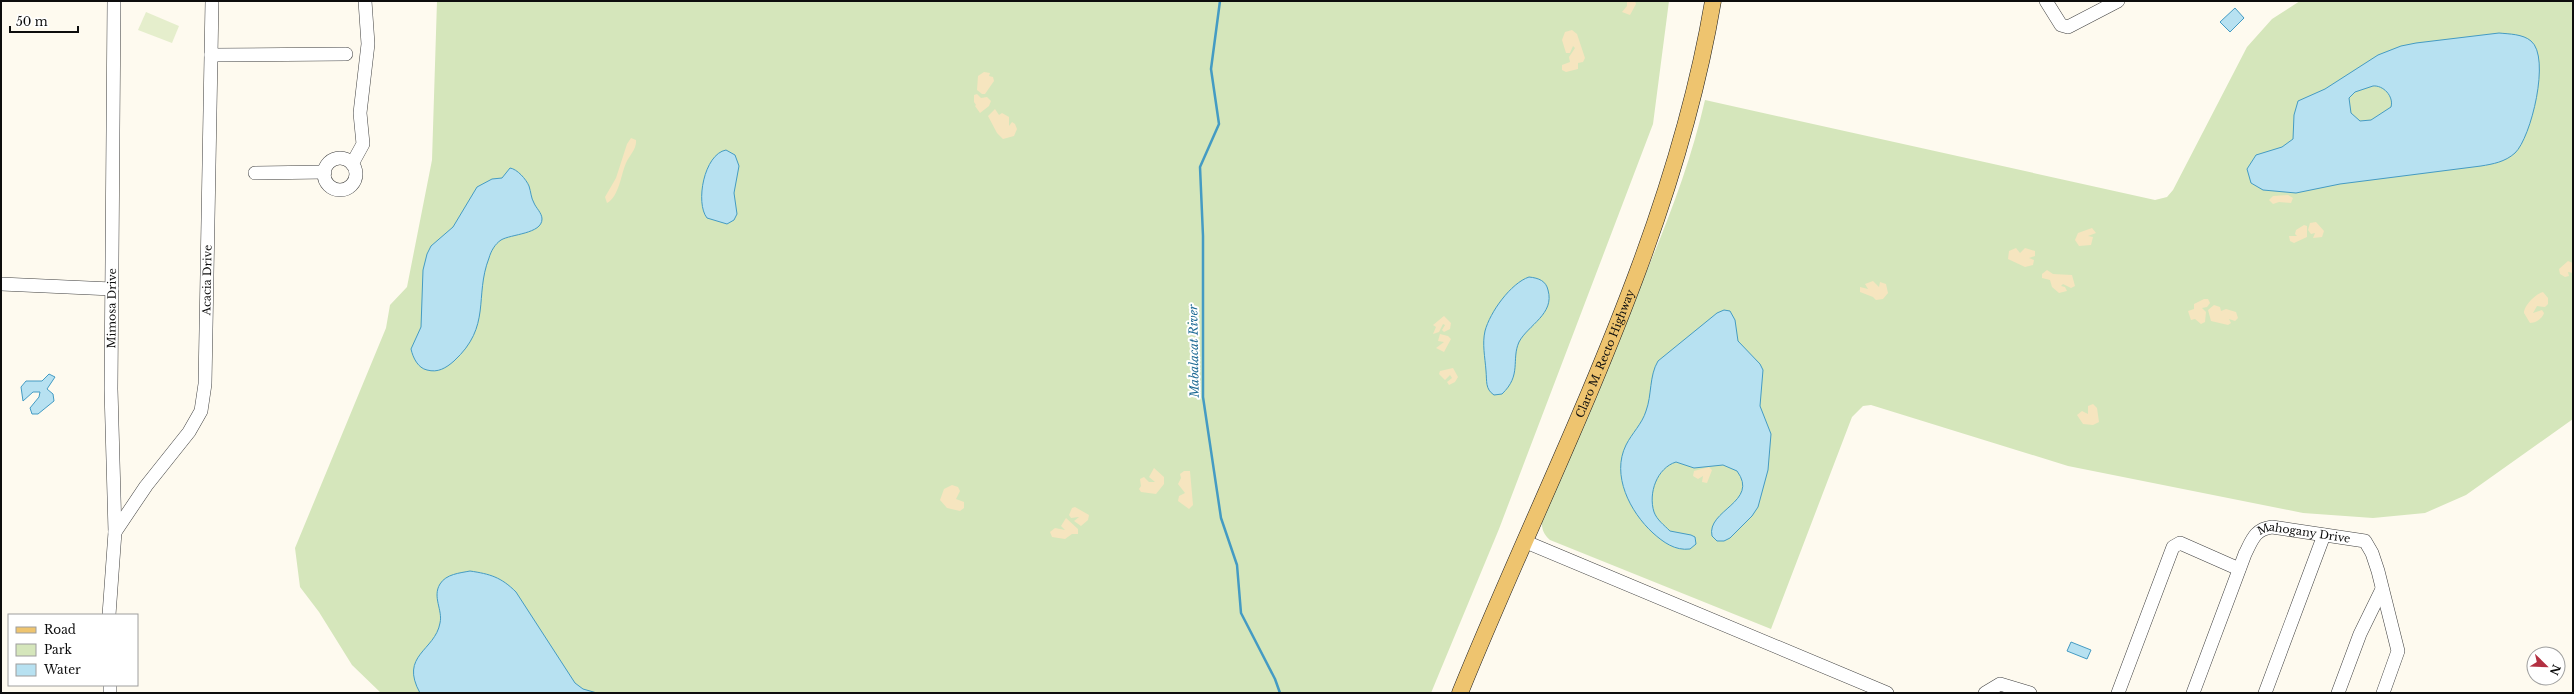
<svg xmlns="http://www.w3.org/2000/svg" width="2574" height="694" font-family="'Libre Baskerville',serif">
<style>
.green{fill:#d5e6bb}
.sand{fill:#f6e5bf}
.pitch{fill:#e5eecc}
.water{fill:#b7e1f1;stroke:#449bc3;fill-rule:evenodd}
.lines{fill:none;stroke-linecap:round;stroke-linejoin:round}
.stream{stroke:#449bc3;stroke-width:2.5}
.minor-casing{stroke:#404040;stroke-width:14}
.major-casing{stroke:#1e1e1e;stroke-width:17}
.minor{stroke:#fff;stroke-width:13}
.major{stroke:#eec46f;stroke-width:16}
.labels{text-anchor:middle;stroke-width:4;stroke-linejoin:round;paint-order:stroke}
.street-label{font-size:11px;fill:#0d0d0d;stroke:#fff}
.water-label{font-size:12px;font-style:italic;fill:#206c96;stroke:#fff}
</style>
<rect width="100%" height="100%" fill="#fefaef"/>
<!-- green -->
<path class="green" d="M437 1H1669L1653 124 1499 529 1431 693H381L352 665 319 612 300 587 295 548 386 328 390 305 407 287 432 160Z
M2300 1H2573V419L2466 495 2425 513 2373 518 2303 513 2068 466 1871 405 1863 406 1852 417 1771 629 1550 540C1541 532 1541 525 1543 513 1570 451 1596 389 1623 327 1655 252 1687 179 1705 100L2155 200 2167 197 2173 190 2247 47 2272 19Z"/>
<!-- sand -->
<path class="sand" d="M1627 1H1635L1636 4 1630 15 1622 12 1627 6Z
M1572 30 1577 34 1585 58 1583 62 1578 63V69L1566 72 1562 70V65L1570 62 1569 57 1575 48 1573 46 1570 53H1566L1562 40 1565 32Z
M984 72 990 73 989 76 993 77 994 81 985 94H982L977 90 978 76Z
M977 94 981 98 987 97 991 101 989 106 980 113 975 106 976 105 974 102V95Z
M995 109 999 115 1002 113 1009 117V126L1012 122 1015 124 1017 129 1014 136 1003 139 997 133 988 116Z
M631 138 636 140C637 149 629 156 626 163 621 174 619 197 607 203L605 197 616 178 627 144Z
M2288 195 2293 198 2291 203 2279 202 2273 204 2269 200 2273 196Z
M2316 222 2324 231 2322 237 2313 238 2315 233 2311 234 2308 230 2310 223Z
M2304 225 2307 226V237L2294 243 2290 241 2289 236H2297L2295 234 2296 230Z
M2092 228 2096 233 2088 236 2093 237 2091 245 2079 246 2075 240 2078 233Z
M2016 248 2020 253 2025 248 2035 251V256L2029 258 2034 260 2033 265 2025 267 2008 259 2009 251Z
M2568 261 2573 263V273L2568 272 2569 276 2565 277 2560 274 2559 269Z
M2047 270 2053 274 2072 275 2075 286 2071 288 2063 284 2061 286 2065 287 2067 291 2059 293 2052 287 2050 280 2042 278V274Z
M1873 281 1879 287 1880 282 1886 284 1888 293 1883 299 1876 300 1873 297 1860 292V287L1868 289 1865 284Z
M2543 292 2548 298V304L2545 307 2537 306 2533 313 2542 310 2544 313C2542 319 2536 323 2530 323L2524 313C2524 305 2537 293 2543 292Z
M2204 299H2208L2210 303 2207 307 2202 308 2206 312 2205 322 2201 324 2195 319 2191 320 2188 311 2194 309V304Z
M2214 305 2220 307 2221 311 2226 309 2236 312 2238 318 2235 321 2229 319 2231 323 2228 325 2211 321 2208 310Z
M1444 316 1451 323 1450 329 1444 332 1442 330 1445 325 1443 324 1439 332 1433 334 1436 327 1433 325Z
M1440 334 1448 336 1451 339 1444 352 1436 348 1444 342 1438 341Z
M1453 368 1458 377 1455 382 1449 385 1447 382 1452 378 1450 375 1445 380 1439 374 1440 371Z
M2093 404 2097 408 2099 422 2093 425 2083 424 2077 415 2082 411 2088 414V406Z
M1709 467 1712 470 1707 483 1702 482 1703 476 1698 479 1693 476 1694 471Z
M1154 468 1164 477V484L1156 494 1141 492 1139 489 1141 486 1140 479 1144 477 1149 482H1155L1149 477Z
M1184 471H1190L1193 505 1189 509 1178 501 1179 496 1185 493 1178 484 1181 478 1180 474Z
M952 485 958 487 960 491 956 499 964 502V508L960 511 947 508 940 500 944 489Z
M1075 507 1089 515 1088 520 1081 526 1074 521 1079 517 1071 518 1069 515 1072 508Z
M1066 518 1078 529V534H1072L1065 539 1052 537 1050 532 1055 528 1065 530 1061 526Z"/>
<!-- pitch -->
<path class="pitch" d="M146 12 179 26 172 43 138 30Z"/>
<!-- water -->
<path class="water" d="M2235 8 2244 18 2230 32 2220 22Z
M2499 33C2509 34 2523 34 2531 41 2551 57 2531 138 2515 153 2505 162 2493 164 2481 166L2340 184 2296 193 2263 190 2251 183 2247 169 2256 155 2282 147 2293 139 2294 115 2298 101 2325 89 2378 55 2401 46 2416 43ZM2373 86C2383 85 2394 96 2391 107L2371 120 2360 121 2351 113 2349 98 2355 92Z
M726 150 735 155 739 166 734 193 737 214 734 220 727 224 707 218C695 203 704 154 726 150Z
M510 168C517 169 526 179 529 186 531 192 531 198 534 203 536 208 542 213 542 219 542 234 511 234 501 240 495 244 491 251 489 258 474 297 492 326 454 361 446 368 438 373 427 370 418 368 413 358 411 349L421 327 423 270 427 254 431 246 453 227 477 187 492 179 502 178Z
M1529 277C1539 278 1546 281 1548 290 1555 314 1528 325 1519 342 1511 360 1522 375 1502 394L1494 395C1485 389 1487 381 1486 371 1485 357 1482 344 1485 331 1490 312 1511 283 1529 277Z
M1724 310 1730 311 1735 320 1738 341 1760 364 1763 370 1760 406 1771 434 1768 470 1758 507 1752 516 1730 538 1724 541H1717L1712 536C1706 510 1760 502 1737 471L1723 465 1694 468 1676 462C1657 468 1648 493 1654 512 1657 520 1664 525 1670 531L1691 535 1695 537 1696 544 1690 549C1675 551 1663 542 1653 533 1630 512 1611 475 1626 445 1632 433 1642 424 1646 411 1652 395 1649 376 1658 361L1717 313Z
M49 374 55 377 47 389 53 394 54 401 38 414H32L30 408 39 397 40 392H33L23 401 21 387 26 381H42Z
M470 571C490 574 501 577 516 592L575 683 583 689 597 693H420C399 655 435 651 440 623 443 610 432 597 440 584 446 574 460 573 470 571Z
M2071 642 2091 650 2087 659 2067 651Z"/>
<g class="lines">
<!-- stream -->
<path class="stream" d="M1220 1 1211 69 1219 124 1200 167 1203 236V397L1221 518 1237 565 1241 613 1275 679 1280 693"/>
<defs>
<g id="minor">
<path d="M2046 1 2061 25 2068 27 2118 1"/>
<path d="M211 55 346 54"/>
<circle cx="340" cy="174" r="16"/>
<path d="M352 164 363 144 360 113 368 44 365 1"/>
<path d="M255 173 325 172"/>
<path d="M1 284 112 289"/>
<path id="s1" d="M115 532 146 486 189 432 201 411 205 384 212 1"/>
<path d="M1526 542 1887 693"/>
<path id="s2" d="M109 615 115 532 111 389 114 1"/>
<path d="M110 685V693"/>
<path d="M1985 693 2000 684 2030 693"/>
<path d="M2118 693 2173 547 2180 543 2239 569"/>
<path id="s3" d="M2193 693 2245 554C2252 540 2255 529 2272 527L2365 541 2372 553 2378 571 2398 651 2383 693"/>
<path d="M2265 693 2324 535"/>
<path d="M2338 693 2360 634 2382 589"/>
</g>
<g id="major">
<path id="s4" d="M1460 693C1552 466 1672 245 1713 1"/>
</g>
</defs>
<!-- minor casing -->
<use href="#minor" class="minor-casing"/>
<!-- major casing -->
<use href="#major" class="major-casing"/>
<!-- minor -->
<use href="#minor" class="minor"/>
<!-- major -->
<use href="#major" class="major"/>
</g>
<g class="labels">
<!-- street labels -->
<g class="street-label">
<text dy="4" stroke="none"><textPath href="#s1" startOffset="280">Acacia Drive</textPath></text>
<text dy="4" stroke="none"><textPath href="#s2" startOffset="307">Mimosa Drive</textPath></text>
<text dy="4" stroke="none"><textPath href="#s4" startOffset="369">Claro M. Recto Highway</textPath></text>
<text dy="4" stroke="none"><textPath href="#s3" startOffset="221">Mahogany Drive</textPath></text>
</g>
<!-- water labels -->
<g class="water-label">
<text transform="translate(1194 351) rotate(-91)" y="4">Mabalacat River</text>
</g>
</g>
<!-- border -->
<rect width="2574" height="694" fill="none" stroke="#0d0d0d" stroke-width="4"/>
<!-- legend -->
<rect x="8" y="614" width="130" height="72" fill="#ffffff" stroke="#9e9e9e"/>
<rect x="16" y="627" width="20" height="6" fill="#eec46f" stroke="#9e9e9e"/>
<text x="44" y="634" font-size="12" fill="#0d0d0d">Road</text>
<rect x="16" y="644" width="20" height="12" fill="#d5e6bb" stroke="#9e9e9e"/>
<text x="44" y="654" font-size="12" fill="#0d0d0d">Park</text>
<rect x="16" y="664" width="20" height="12" fill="#b7e1f1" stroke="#9e9e9e"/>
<text x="44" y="674" font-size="12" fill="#0d0d0d">Water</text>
<!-- north arrow -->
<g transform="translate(2546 666) rotate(113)"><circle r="19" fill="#ffffff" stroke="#9e9e9e"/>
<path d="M0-3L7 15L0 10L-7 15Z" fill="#b33041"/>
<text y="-6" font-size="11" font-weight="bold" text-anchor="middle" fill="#0d0d0d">N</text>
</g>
<!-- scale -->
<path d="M10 26v6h68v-6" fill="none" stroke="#0d0d0d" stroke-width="2"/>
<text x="16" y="26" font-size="12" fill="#0d0d0d" stroke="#ffffff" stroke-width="3" paint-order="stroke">50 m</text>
</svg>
